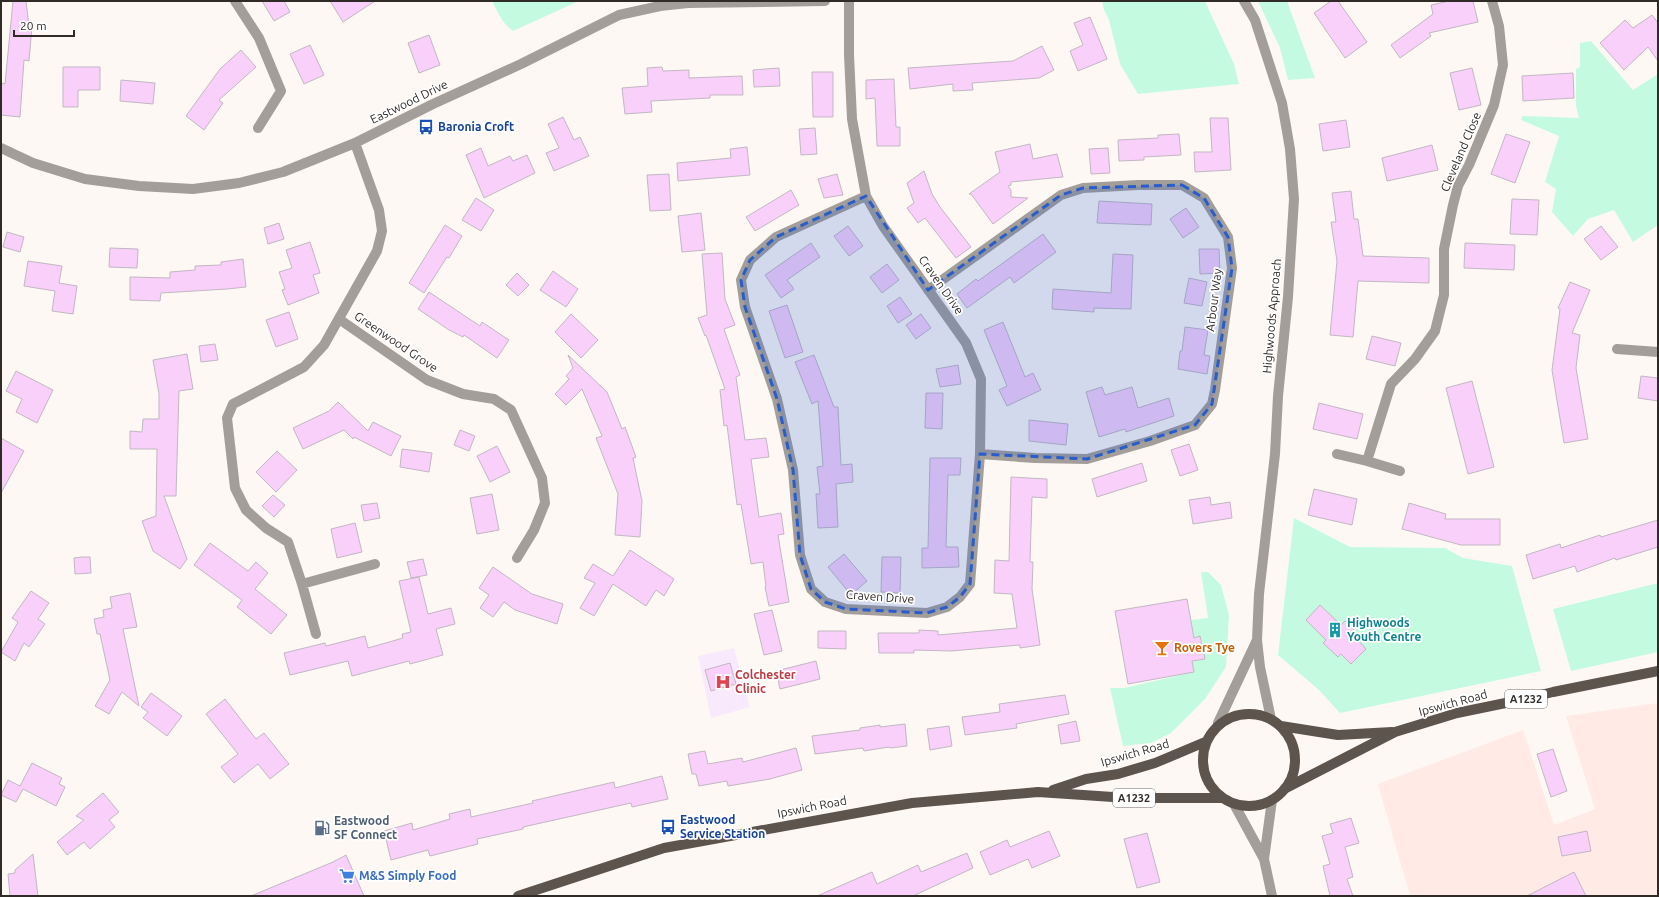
<svg xmlns="http://www.w3.org/2000/svg" width="1659" height="897" font-family="Ubuntu,sans-serif">
<style>
.education{fill:#ffeae5}
.medical{fill:#f9e9fc}
.green{fill:#c4fbe0}
.building{fill:#f8d0fa;stroke:#c2b7c3}
.lines{fill:none;stroke-linecap:round;stroke-linejoin:round}
.minor{stroke:#a39e99;stroke-width:10}
.tertiary{stroke:#a39e99;stroke-width:10}
.primary{stroke:#5d544d;stroke-width:10}
.marked{fill:#285dcb;fill-opacity:0.2;stroke:#285dcb;stroke-width:3;stroke-dasharray:8 5;stroke-linejoin:round}
.labels{text-anchor:middle;stroke-width:3.5;stroke-linejoin:round;paint-order:stroke}
.shield{fill:#fff;stroke:#6f6b68;stroke-width:1}
.shield-label{font-size:11px;font-weight:bold;fill:#312b28}
.street-label{font-size:12px;fill:#312b28;stroke:#fff}
.transit-label{font-size:12px;font-weight:bold;fill:#164399;stroke:#fff;text-anchor:start}
.culture-label{font-size:12px;font-weight:bold;fill:#0d838f;stroke:#fff;text-anchor:start}
.food-label{font-size:12px;font-weight:bold;fill:#c56008;stroke:#fff;text-anchor:start}
.health-label{font-size:12px;font-weight:bold;fill:#be3a42;stroke:#fff;text-anchor:start}
.service-label{font-size:12px;font-weight:bold;fill:#4e5e75;stroke:#fff;text-anchor:start}
.shop-label{font-size:12px;font-weight:bold;fill:#366cbe;stroke:#fff;text-anchor:start}
</style>
<rect width="100%" height="100%" fill="#fef8f5"/>
<!-- education -->
<path class="education" d="M1658 703V896H1410L1378 784 1523 730 1554 825 1595 809 1566 716Z"/>
<!-- medical -->
<path class="medical" d="M734 648 750 707 711 718 698 656Z"/>
<!-- green -->
<path class="green" d="M492 1H579L513 31C502 23 498 13 492 1Z
M1102 1H1205L1234 64 1239 84 1138 94 1120 64 1109 20 1104 10Z
M1258 1H1287L1315 78 1288 80 1280 48Z
M1591 41 1633 90 1658 74V225L1633 242 1614 210 1588 219 1573 236 1552 212 1556 189 1545 182 1559 136 1521 120 1522 116 1579 118 1576 106V69L1580 67V43Z
M1294 518 1350 547 1445 548 1463 558 1512 566 1541 671 1340 713 1319 690 1278 655Z
M1201 572H1208L1221 585 1229 615 1226 667 1205 699 1171 733 1151 743 1123 746 1110 688H1124L1194 672 1192 661 1204 659 1201 637 1194 638 1191 620 1208 618Z
M1658 583V652L1571 671 1553 609Z"/>
<!-- building -->
<path class="building" d="M13 1H26L29 26H32L29 61 24 60 20 117 1 115V83L5 84Z
M262 1H284L290 12 274 21Z
M330 1H375L343 22Z
M1331 1H1338L1367 42 1345 58 1314 13Z
M1449 1H1473L1478 22 1429 33 1431 36 1400 58 1391 45 1433 14 1431 5Z
M1652 15 1658 23V61L1648 47 1624 70 1600 43 1625 20 1633 28Z
M1090 17 1107 59 1078 71 1070 51 1083 45 1074 23Z
M429 35 440 65 419 73 408 43Z
M310 45 324 75 304 84 290 54Z
M1042 46 1054 70 1039 78 972 83 973 90 953 91V84L910 89 908 68 1013 61Z
M241 50 256 67 219 100 223 103 204 130 186 116 220 69Z
M63 67H100V90H78V107H63Z
M662 67 663 71 689 70V78L742 76 743 95H710V98L651 101 652 112 625 114 622 88 648 86 647 68Z
M779 68 780 86 754 87 753 70Z
M1472 68 1481 105 1459 110 1450 73Z
M812 72H833V117H813Z
M1573 73 1574 98 1523 101 1522 76Z
M894 79 896 127H900V146H877L875 98 866 99V80Z
M121 80 155 83 153 104 120 101Z
M563 117 574 140 580 137 589 156 554 171 546 153 559 148 548 124Z
M1210 118H1228L1231 170 1195 172 1194 152H1212Z
M1346 120 1350 147 1323 151 1319 124Z
M815 128 817 154 801 155 799 129Z
M1179 134 1181 155 1144 157V160L1119 161 1118 140 1158 138V135Z
M1506 134 1530 142 1515 183 1491 174Z
M1030 144 1033 159 1057 154 1063 177 1011 182V185L1008 186 1011 190V197L1028 198 993 224 971 194H969L1000 172 995 152Z
M1432 145 1438 170 1387 181 1382 158Z
M747 147 750 175 678 181 677 163 731 158 730 149Z
M481 148 488 166 510 156 513 161 527 155 535 173 484 198 466 155Z
M1108 148 1110 173 1091 174 1089 149Z
M924 171 932 194 940 207 971 247 956 258 925 218 918 223 907 208 914 203 907 183Z
M669 174 671 210 650 211 647 175Z
M837 174 843 195 824 198 818 179Z
M791 190 799 205 755 231 746 217Z
M1351 191 1354 219H1358L1363 256 1429 258V283L1358 281 1353 337 1330 335 1337 261 1331 222H1336L1332 193Z
M476 198 494 210 481 231 462 220Z
M1512 199 1539 200 1537 235 1510 234Z
M1099 201 1152 204 1151 225 1097 223Z
M1186 208 1199 227 1183 238 1170 219Z
M701 213 705 250 682 252 678 216Z
M279 223 284 239 268 244 264 228Z
M445 225 462 236 449 258 447 257 424 293 409 283Z
M848 226 863 246 849 256 834 236Z
M1601 226 1618 247 1601 260 1584 239Z
M7 232 24 237 20 252 3 247Z
M1043 234 1056 252 1014 283 1010 277 967 308 957 294 976 279 978 281Z
M310 242 320 273 313 275 319 293 288 305 282 290 285 289 279 272 292 268 286 250Z
M811 243 820 257 787 280 794 289 781 298 765 275Z
M1465 243 1515 245 1514 270 1464 268Z
M110 248 138 249 137 268 109 267Z
M1199 249H1219L1220 273 1200 274Z
M722 253 725 299 735 325 724 329 740 375 736 377 745 440 766 438 769 457 751 459 759 517 781 513 784 534 778 535 789 602 769 606 765 587H766L763 562 751 564 741 504 737 505 727 425 724 426 720 390 725 389 706 335 705 336 698 318 707 315 702 254Z
M1113 254 1133 255 1131 309 1094 308V312L1052 309 1053 289 1111 293Z
M243 259 246 287 227 289 161 293 160 301 130 300V277L170 278V272L195 270V266L221 265V262Z
M28 261 62 266 59 283 77 286 73 314 52 311 55 291 24 286Z
M887 264 899 280 882 293 870 277Z
M553 271 578 289 566 307 540 290Z
M517 273 529 285 518 296 506 285Z
M1189 278 1207 282 1202 306 1184 303Z
M1570 282 1590 290 1572 333 1580 335 1576 368 1588 439 1564 443 1552 370 1560 309 1558 308Z
M429 292 480 326 482 322 509 340 497 358 464 335 463 337 449 330 418 309Z
M900 297 912 314 898 323 887 306Z
M787 305 803 352 785 358 769 311Z
M289 312 298 339 276 347 266 320Z
M571 314 598 340 581 358 555 332Z
M921 314 931 328 916 339 906 325Z
M1003 322 1025 377 1033 373 1041 390 1007 406 999 390 1007 386 984 330Z
M1185 327 1208 330 1204 355 1210 356 1207 374 1178 369 1180 351H1182Z
M1372 336 1401 343 1395 366 1366 359Z
M215 344 218 360 201 362 199 346Z
M187 354 193 389 179 391 176 496H164L187 559 180 569 153 551 142 521 156 516 157 449H130V431L142 432 143 419H159V394L153 360Z
M568 355 607 392 622 429 625 427 636 457 633 458 642 501 640 537 615 535 618 494 596 438 602 436 582 389 566 405 555 394 569 379 566 376 573 368Z
M814 355 834 407H838L841 465 852 464 853 482 836 484 838 527 818 528 816 494H820L817 467 823 466 818 401 812 404 795 362Z
M958 365 961 384 940 387 936 369Z
M16 371 53 390 37 423 16 412 22 399 6 391Z
M1641 376 1658 378V401L1638 398Z
M1472 381 1494 467 1468 474 1446 388Z
M1102 387 1105 395 1132 387 1138 408 1169 398 1174 416 1126 432 1125 429 1099 437 1086 392Z
M926 393H943L942 429 925 428Z
M338 402 368 431 373 422 401 436 391 456 354 437 353 439 344 430 303 449 293 428 329 411Z
M1319 403 1363 414 1357 439 1313 429Z
M1029 420 1068 424 1066 445 1029 441Z
M460 430 475 436 469 451 454 445Z
M1 438 24 451 1 493Z
M1189 444 1198 470 1180 476 1171 450Z
M497 446 510 472 490 482 477 456Z
M402 449 432 453 429 472 400 467Z
M277 451 297 470 276 492 256 472Z
M930 458H961L960 475H948L946 547H958L959 567 922 568V548H928Z
M1142 463 1147 481 1097 497 1092 479Z
M1011 477 1047 479V498L1032 497 1030 562H1033L1032 589 1040 645 1020 648V645L951 651 914 650V653H879L878 633H919V630L938 631V635L1017 628 1012 594 994 593 995 560 1009 561Z
M1314 489 1357 499 1352 525 1308 515Z
M492 494 499 530 477 534 470 498Z
M273 495 285 505 274 517 262 506Z
M1210 497 1211 505 1230 502 1232 518 1193 524 1189 500Z
M377 503 380 518 364 521 361 505Z
M1409 503 1446 514 1445 519H1500V545H1461L1402 529Z
M1658 520V547L1616 560 1615 558 1577 572 1575 566 1533 579 1526 555 1560 544 1561 548 1600 535 1601 537Z
M355 523 362 552 337 558 331 529Z
M210 543 248 571 256 562 268 573 255 589 287 615 271 634 237 607 242 600 194 565Z
M630 550 674 579 664 596 656 590 646 606 613 584 594 616 580 608 595 583 584 578 593 564 613 576Z
M844 554 867 581 851 595 828 567Z
M82 557H90L91 573 75 574 74 558Z
M882 557H901L900 593 881 592Z
M423 559 427 575 411 578 407 562Z
M493 567 532 594 563 604 557 624 515 610 504 602 493 617 480 608 489 595 479 588Z
M419 577 428 614 451 608 455 624 436 629 443 655 410 664 409 661 352 676 348 661 290 675 284 653 325 643 326 646 365 636 368 648 403 638 402 634 411 632 399 581Z
M31 591 49 603 38 619 45 624 29 647 24 643 15 661 1 652 18 622 12 618Z
M130 593 137 627 123 629 139 706 122 692 109 714 95 706 110 680 100 634H97L94 619 104 617 103 610 112 608 110 597Z
M1187 599 1194 638 1200 636 1205 659 1192 661 1194 672 1128 684 1115 611Z
M1320 605 1341 625 1345 621 1360 636 1357 639 1366 649 1351 664 1341 654 1338 657 1323 643 1326 640 1306 620Z
M772 610 782 651 764 655 754 614Z
M818 631H846V649L818 648Z
M816 661 820 679 780 689 776 671Z
M730 663 736 684 711 691 705 670Z
M151 693 182 716 167 736 143 718 148 712 141 707Z
M1065 695 1069 714 1016 724 1017 728 965 735 962 717 1000 712 999 704Z
M225 699 256 739 264 733 289 764 270 779 258 764 234 783 221 767 238 754 206 714Z
M1076 721 1080 741 1061 744 1058 725Z
M905 724 907 746 890 748 889 747 864 751 863 748 815 754 812 736 860 730V728L880 725V727Z
M949 726 952 746 930 750 927 729Z
M796 748 802 770 770 779 728 786 727 781 699 786 696 774H692L688 754 705 751 708 764 742 758 743 762Z
M1553 749 1567 791 1551 797 1537 754Z
M32 763 62 778 59 784 65 787 56 806 23 789 16 802 1 795 8 780 20 786Z
M662 776 668 799 632 807 631 803 523 827V829L477 839 478 844 430 856 428 850 391 860 384 831 412 823 413 830 450 819 449 814 470 809 471 817 533 803 532 801 614 782 615 788Z
M103 793 119 812 109 820 115 827 90 849 84 842 67 855 57 842 84 820 76 816Z
M1351 818 1359 843 1345 847 1353 877 1347 879 1353 896H1330L1323 866 1330 864 1322 836 1333 833 1330 824Z
M1049 831 1060 856 1032 868 1028 859 990 875 980 852 1007 840 1010 847Z
M1587 831 1591 851 1562 856 1558 837Z
M1147 833 1160 882 1137 888 1124 839Z
M967 853 973 868 913 896H817L872 872 877 884 918 865 921 872Z
M33 854 38 896H10L8 874 15 873V870Z
M346 855 364 896H251L333 862Z
M1574 872 1586 896H1527Z"/>
<g class="lines">
<!-- minor -->
<path class="minor" d="M235 1 259 38 281 91 258 128
M849 1V55L852 119 866 196 883 226 966 343 981 379 980 454 970 584 960 597 947 607 927 613 846 609 825 602 811 589 800 555 793 470 777 399 745 307 741 280 750 260 776 237 866 196
M1 148 33 163 85 179 139 186 193 189 239 183 283 172 355 143 433 104 521 64 619 15 660 6 688 3 825 1
M928 290 1061 195 1083 188 1138 185H1182L1204 198 1228 237 1232 268 1215 390 1212 404 1195 425 1150 441 1087 459 1035 458 980 454
M339 319 427 380 463 394 494 399 511 410 542 478 545 503 534 530 517 558
M1617 349 1658 352
M1337 454 1367 461 1400 471
M1367 461 1391 384 1415 359 1435 331 1444 295V249L1453 205 1458 186 1469 165 1494 105 1503 65 1499 26 1492 1
M302 584 375 564
M316 634 302 584 288 542 266 528 246 510 235 488 227 418 233 404 304 367 324 345 377 251 382 231 379 210 355 143"/>
<!-- tertiary -->
<path class="tertiary" d="M1244 1 1255 20 1282 103 1290 149 1294 199 1288 297 1278 396 1275 454 1259 594 1257 640 1260 667 1271 719
M1218 723 1257 640
M1234 804 1264 859 1272 896
M1264 859 1272 800"/>
<!-- primary -->
<path class="primary" d="M1203 760a46 46 0 1 1 92 0a46 46 0 1 1-92 0Z
M1281 726 1338 735 1392 732
M1286 788 1395 732 1457 713 1525 699 1553 692 1658 671
M1053 790 1086 779 1118 774 1155 763 1205 742
M518 896 664 848 912 803 1038 792 1128 798H1222"/>
</g>
<!-- marked area -->
<path class="marked" d="M1182 185 1204 198 1228 237 1232 268 1212 404 1195 425 1087 459 980 454 970 584 960 597 947 607 927 613 846 609 825 602 811 589 800 555 793 470 777 399 745 307 741 280 750 260 776 237 866 196 928 290 1061 195 1083 188Z"/>
<!-- icons -->
<defs>
<symbol id="bus-bare" viewBox="-9 -9 18 18"><path d="M-5-6H5V4H4V6H2V4H-2V6H-4V4H-5ZM-3.5-4V0h7V-4ZM-3.5 1.2v1.5H-2V1.2ZM2 1.2v1.5H3.5V1.2Z" fill="#1a4fb4" stroke="#fff" stroke-width="2.5" paint-order="stroke"/></symbol>
<symbol id="building-bare" viewBox="-9 -9 18 18"><path d="M-4-6H4V6H1V3H-1V6H-4ZM-2.5-4.3h1.7v1.8h-1.7ZM.8-4.3h1.7v1.8H.8ZM-2.5-1h1.7V.8h-1.7ZM.8-1h1.7V.8H.8Z" fill="#0f9aa8" stroke="#fff" stroke-width="2.5" paint-order="stroke"/></symbol>
<symbol id="bar-bare" viewBox="-9 -9 18 18"><path d="M-6-5H6L.8 .8V4.5H3.5V6h-7V4.5H-.8V.8Z" fill="#e8710a" stroke="#fff" stroke-width="2.5" paint-order="stroke"/></symbol>
<symbol id="hospital-bare" viewBox="-9 -9 18 18"><path d="M-5-5h3v3.5h4V-5h3V5h-3V1.5h-4V5h-3Z" fill="#e0444e" stroke="#fff" stroke-width="2.5" paint-order="stroke"/></symbol>
<symbol id="fuel-bare" viewBox="-9 -9 18 18"><path d="M-5.5-6h7V0h2V4h1.3V-2.5L3-4.5l.8-.8L6-3V5H2.5V1h-1V6h-7ZM-4.2-4.7v3.2H.2V-4.7Z" fill="#5c6f8a" stroke="#fff" stroke-width="2.5" paint-order="stroke"/></symbol>
<symbol id="supermarket-bare" viewBox="-9 -9 18 18"><path d="M-6-5.5h2.5l.6 2H6L4.5 2H-2.5L-4.4-4H-6ZM-1.5 3.2a1.3 1.3 0 1 0 .1 0ZM3 3.2a1.3 1.3 0 1 0 .1 0Z" fill="#3f7fe0" stroke="#fff" stroke-width="2.5" paint-order="stroke"/></symbol>
</defs>
<g fill-rule="evenodd">
<use href="#bus-bare" x="415" y="116" width="22" height="22"/>
<use href="#building-bare" x="1324" y="619" width="22" height="22"/>
<use href="#bar-bare" x="1151" y="637" width="22" height="22"/>
<use href="#hospital-bare" x="712" y="671" width="22" height="22"/>
<use href="#bus-bare" x="657" y="816" width="22" height="22"/>
<use href="#fuel-bare" x="311" y="817" width="22" height="22"/>
<use href="#supermarket-bare" x="336" y="865" width="22" height="22"/>
</g>
<g class="labels">
<!-- shield labels -->
<g class="shield">
<rect x="1505" y="690" width="42" height="18" rx="3"/>
<rect x="1113" y="789" width="42" height="18" rx="3"/>
</g>
<g class="shield-label">
<text x="1526" y="703">A1232</text>
<text x="1134" y="802">A1232</text>
</g>
<!-- street labels -->
<g class="street-label">
<text transform="translate(409 102) rotate(-26)" y="4">Eastwood Drive</text>
<text transform="translate(1461 152) rotate(-67)" y="4">Cleveland Close</text>
<text transform="translate(941 285) rotate(55)" y="4">Craven Drive</text>
<text transform="translate(1214 300) rotate(-83)" y="4">Arbour Way</text>
<text transform="translate(1272 316) rotate(-85)" y="4">Highwoods Approach</text>
<text transform="translate(396 342) rotate(34)" y="4">Greenwood Grove</text>
<text transform="translate(880 597) rotate(4)" y="4">Craven Drive</text>
<text transform="translate(1453 703) rotate(-15)" y="4">Ipswich Road</text>
<text transform="translate(1135 753) rotate(-16)" y="4">Ipswich Road</text>
<text transform="translate(812 807) rotate(-11)" y="4">Ipswich Road</text>
</g>
<!-- transit labels -->
<g class="transit-label">
<text x="438" y="131">Baronia Croft</text>
<text x="680" y="824">Eastwood<tspan x="680" dy="14">Service Station</tspan></text>
</g>
<!-- culture labels -->
<g class="culture-label">
<text x="1347" y="627">Highwoods<tspan x="1347" dy="14">Youth Centre</tspan></text>
</g>
<!-- food labels -->
<g class="food-label">
<text x="1174" y="652">Rovers Tye</text>
</g>
<!-- health labels -->
<g class="health-label">
<text x="735" y="679">Colchester<tspan x="735" dy="14">Clinic</tspan></text>
</g>
<!-- service labels -->
<g class="service-label">
<text x="334" y="825">Eastwood<tspan x="334" dy="14">SF Connect</tspan></text>
</g>
<!-- shop labels -->
<g class="shop-label">
<text x="359" y="880">M&amp;S Simply Food</text>
</g>
</g>
<!-- border -->
<rect width="1659" height="897" fill="none" stroke="#312b28" stroke-width="4"/>
<!-- scale -->
<path d="M14 30v6h60v-6" fill="none" stroke="#312b28" stroke-width="2"/>
<text x="20" y="30" font-size="12" fill="#312b28" stroke="#ffffff" stroke-width="3" paint-order="stroke">20 m</text>
</svg>
